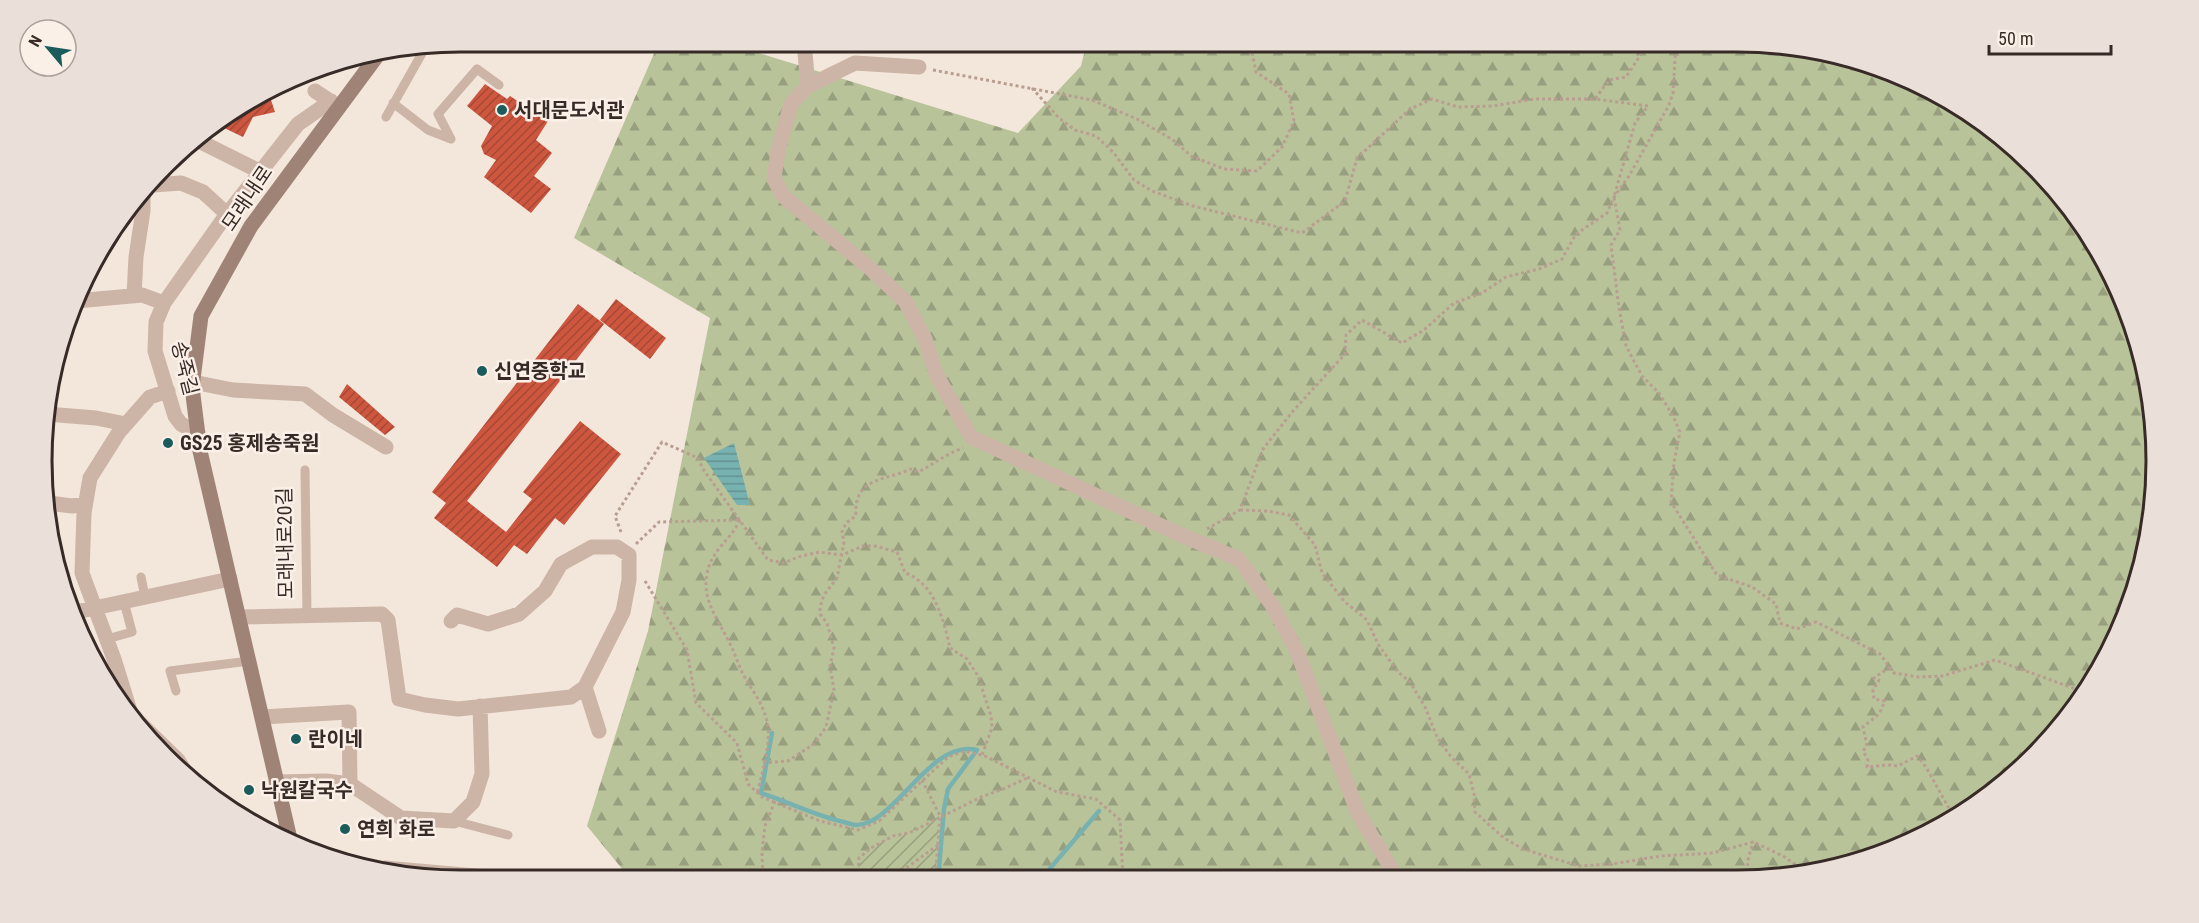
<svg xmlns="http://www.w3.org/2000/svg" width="2199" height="923" font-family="'Roboto Condensed','Noto Sans KR',sans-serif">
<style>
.forest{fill:url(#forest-firs)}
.garden{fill:url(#garden-furrows)}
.water{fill:url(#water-rules)}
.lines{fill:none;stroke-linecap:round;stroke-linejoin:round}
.stream{stroke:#78b2b0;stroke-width:4.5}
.building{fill:url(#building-hatch)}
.path{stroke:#b89e90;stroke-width:3;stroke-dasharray:3 3;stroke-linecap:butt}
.lane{stroke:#ccb4a6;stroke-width:9}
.street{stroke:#ccb4a6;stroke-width:15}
.secondary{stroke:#a08377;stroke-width:15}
.poi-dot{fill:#1a5c5b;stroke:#fbf0e8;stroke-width:2}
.labels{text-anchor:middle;stroke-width:5;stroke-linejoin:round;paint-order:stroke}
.poi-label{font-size:20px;font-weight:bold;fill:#382b27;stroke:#fbf0e8;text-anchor:start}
.street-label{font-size:20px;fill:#382b27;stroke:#fbf0e8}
.rim{fill:none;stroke:#382b27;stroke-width:3}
</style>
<defs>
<pattern id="forest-firs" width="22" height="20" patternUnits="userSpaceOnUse" patternTransform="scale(1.5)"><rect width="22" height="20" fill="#b9c39a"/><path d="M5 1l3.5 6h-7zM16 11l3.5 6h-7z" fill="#979f7e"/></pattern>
<pattern id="garden-furrows" width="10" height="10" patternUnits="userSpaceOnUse" patternTransform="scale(1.5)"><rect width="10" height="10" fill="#b9c39a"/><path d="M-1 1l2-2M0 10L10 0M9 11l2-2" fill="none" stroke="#979f7e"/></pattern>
<pattern id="water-rules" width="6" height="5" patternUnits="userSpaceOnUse" patternTransform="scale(1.5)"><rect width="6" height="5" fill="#78b2b0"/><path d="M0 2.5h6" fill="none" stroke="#63918f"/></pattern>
<pattern id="building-hatch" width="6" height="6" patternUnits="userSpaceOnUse" patternTransform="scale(1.5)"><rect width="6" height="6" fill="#cd563f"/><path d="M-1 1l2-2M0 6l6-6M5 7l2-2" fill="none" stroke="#a74735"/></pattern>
</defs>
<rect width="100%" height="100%" fill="#f3e6db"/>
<!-- forest -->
<path class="forest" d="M659 42H723L1018 133 1081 66 1087 42H1737L1872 64 1947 98 2014 146 2070 206 2114 276 2143 353 2156 434 2153 516 2135 596 2086 694 2014 777 1923 838 1793 877 632 881 587 826 648 631 710 318 574 238Z"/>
<!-- garden -->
<path class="garden" d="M940 816 935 880H858L859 858 871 848 893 836 909 833Z"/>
<!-- water -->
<path class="water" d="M734 443 750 505H737L704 458Z"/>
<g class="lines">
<!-- stream -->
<path class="stream" d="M772 733 761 793C789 802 815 816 844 822 848 823 853 825 857 825 895 824 931 738 977 750L948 789 944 809 938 880
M1041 879 1099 811"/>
</g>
<!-- building -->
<path class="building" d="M485 84 507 99 510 96 548 121 536 140 552 153 534 176 551 189 531 213 484 177 496 160 484 154 481 146 492 126 467 106Z
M268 91 275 112 253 117 243 137 216 124 252 98Z
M616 299 666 338 650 359 600 320Z
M578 304 604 324 467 501 506 532 532 499 523 492 580 421 621 454 564 525 555 518 527 554 514 545 497 567 434 518 446 503 432 492Z
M347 384 395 427 385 435 339 397Z"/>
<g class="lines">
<!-- path -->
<path class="path" d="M1646 42 1645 48 1626 77 1609 80 1595 99 1648 106 1635 123 1614 197 1620 230 1611 245 1619 308 1626 346 1642 376 1659 393 1673 416 1680 432 1674 462 1671 502 1717 575 1752 587 1776 604 1780 623 1797 629 1816 622 1880 654 1894 673 1918 677 1942 676 1995 660 2087 693
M1851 61 1883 73 1888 71
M933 70 1092 100 1137 119 1173 140 1191 156 1224 169 1257 171 1282 147 1294 121 1289 94 1256 72 1250 42
M1032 88 1059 118 1075 130 1096 136 1113 152 1134 180 1152 191 1193 206 1302 233 1345 201 1357 158 1410 109 1432 99 1458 107 1493 106 1535 99H1595
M1240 510 1267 511 1289 515 1315 545 1322 573 1344 601 1367 620 1378 644 1398 672 1410 682 1425 707 1437 737 1451 757 1469 774 1474 794 1475 812 1504 838 1523 849 1579 866 1612 864 1661 856 1713 853 1753 842 1783 856 1808 873
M740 520C730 541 711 550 707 574 702 601 718 619 729 642 735 653 738 665 744 676 752 690 763 704 767 721 772 741 762 773 757 794
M1207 529 1240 510 1263 449 1293 411 1345 354 1346 335 1362 320 1402 343 1424 330 1454 303 1482 293 1506 277 1539 269 1562 259 1576 234 1607 213 1614 197 1629 176 1669 105 1673 93 1676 42
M621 532 615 516 662 442 698 458 703 469 768 560 784 563 798 557 819 552 842 555 863 546H875L897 552 905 573C935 583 944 621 950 648L967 659 978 676 991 716 992 728 982 755
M636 544 659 522 740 520
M645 581 687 650 696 703 737 743 748 784 762 797 820 821 858 830 879 821 948 757 965 751 985 756 1057 792 1096 799 1120 820 1123 879
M1890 667 1874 678 1879 680 1873 690 1874 699 1885 701 1879 714 1863 727 1867 746 1863 751 1868 760 1867 767 1888 765 1898 766 1917 756 1926 767 1951 812 1957 815
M763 763 788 761 814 744 826 727 834 690 830 666 834 648 827 623 820 614V607L824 595 837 578 844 542 842 532 846 523 856 516C853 477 885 481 911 469L918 472C934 464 946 454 963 448
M922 780 940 816 935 880
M938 845 906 868 881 876 858 873 859 858 871 848 893 836 909 833 981 797 1003 789 1027 778
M1753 877 1747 863 1753 842
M763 880 762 852 765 826 775 801"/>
<!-- lane -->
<path class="lane" d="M393 103 428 130 451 139
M386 117 425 48
M451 139 438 114 477 69 499 85
M305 470 307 615
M141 577 145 597
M107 639 132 632 124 602
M176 691 170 671 249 661
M454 821 508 835"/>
<!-- street -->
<path class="street" d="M804 42 808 86
M919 67 855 63 808 86 791 104 778 151 774 178 783 196 872 270 905 301 925 339 936 374 971 437 1181 535 1239 559 1272 605 1297 651 1358 813 1397 878
M315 91 336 105
M195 139 261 172
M153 185 181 183 203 192 227 214
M134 296 136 257 143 211V197
M76 301 142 295 164 303 224 218 298 124 331 101
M164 303 156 322 155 351 175 416 181 424 198 433
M193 382 233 390 305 394 333 415 386 447
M46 414 96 418 126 424
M49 503 72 506 85 504
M71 613 230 579
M239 617 382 614 388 620 399 699 425 705 458 709 571 697 585 687
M451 621 457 615 488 624 519 614 545 591 561 564 592 547H617L629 555V580L623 612 585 687 599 731
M131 714 114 659 82 573 84 513 90 478 119 432 150 397 168 391
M134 717 178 760 186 773
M262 717 349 712 350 784
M276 782 326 781 350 784 401 818 454 821 473 802 482 774 480 706
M385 868 522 880"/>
<!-- secondary -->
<path class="secondary" d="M290 839 200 451 192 387 201 316 251 226 377 56"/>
</g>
<!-- markers -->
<g class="poi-dot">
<circle cx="502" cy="110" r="6"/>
<circle cx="482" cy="371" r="6"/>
<circle cx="168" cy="443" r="6"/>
<circle cx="296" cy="739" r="6"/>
<circle cx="249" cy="790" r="6"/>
<circle cx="345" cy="829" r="6"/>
</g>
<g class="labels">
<!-- poi labels -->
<g class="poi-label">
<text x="514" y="117">서대문도서관</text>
<text x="494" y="378">신연중학교</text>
<text x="180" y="450">GS25 홍제송죽원</text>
<text x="308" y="746">란이네</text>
<text x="261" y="797">낙원칼국수</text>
<text x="357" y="836">연희 화로</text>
</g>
<!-- street labels -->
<g class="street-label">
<text transform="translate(247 198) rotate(-56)" y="7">모래내로</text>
<text transform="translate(185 368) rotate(76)" y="7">송죽길</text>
<text transform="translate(285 543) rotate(-91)" y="7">모래내로20길</text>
</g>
</g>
<!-- crop -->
<path d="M0 0H2199V923H0ZM461 52H1737A409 409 0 0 1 2146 461V461A409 409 0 0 1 1737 870H461A409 409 0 0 1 52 461V461A409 409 0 0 1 461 52Z" fill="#ebe0d9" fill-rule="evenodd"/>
<path class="rim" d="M461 52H1737A409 409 0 0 1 2146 461V461A409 409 0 0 1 1737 870H461A409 409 0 0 1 52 461V461A409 409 0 0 1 461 52Z"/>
<!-- north arrow -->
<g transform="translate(48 48) rotate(299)"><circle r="28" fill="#fbf0e8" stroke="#ada19b" stroke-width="1.5"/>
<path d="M0-4.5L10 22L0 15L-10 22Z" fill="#1a5c5b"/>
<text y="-9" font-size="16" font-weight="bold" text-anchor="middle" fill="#382b27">N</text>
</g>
<!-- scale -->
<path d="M1989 45v9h122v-9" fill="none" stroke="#382b27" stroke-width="3"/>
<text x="1998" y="45" font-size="18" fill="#382b27" stroke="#fbf0e8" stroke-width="4.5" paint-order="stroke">50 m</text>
</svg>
